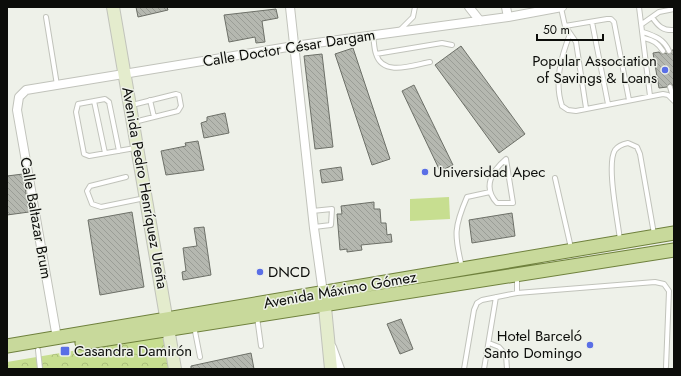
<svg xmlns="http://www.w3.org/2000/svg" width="681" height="376" font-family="Jost,sans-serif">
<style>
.green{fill:#c7de90}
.park{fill:url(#park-crowns)}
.building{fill:url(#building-back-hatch);stroke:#6d7068}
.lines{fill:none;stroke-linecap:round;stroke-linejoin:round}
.service-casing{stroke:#c1c3bb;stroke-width:6}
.minor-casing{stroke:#c1c3bb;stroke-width:10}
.secondary-casing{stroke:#c1c3bb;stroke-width:14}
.primary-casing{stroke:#6f813d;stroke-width:15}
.service{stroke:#fff;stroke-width:4}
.minor{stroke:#fff;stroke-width:8}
.secondary{stroke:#e4eccd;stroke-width:12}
.primary{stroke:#c8d99b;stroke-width:13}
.poi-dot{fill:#5a6fe6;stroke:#eef1e9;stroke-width:1.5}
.labels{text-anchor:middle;stroke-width:3;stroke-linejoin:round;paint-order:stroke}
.street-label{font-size:15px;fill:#0c0d0a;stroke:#eef1e9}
.poi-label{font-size:15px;fill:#0c0d0a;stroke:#eef1e9;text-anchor:start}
</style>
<defs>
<pattern id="park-crowns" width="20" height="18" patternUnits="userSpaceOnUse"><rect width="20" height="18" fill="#c7de90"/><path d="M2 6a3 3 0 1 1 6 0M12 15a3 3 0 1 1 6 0" fill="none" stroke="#aabd7b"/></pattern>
<pattern id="building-back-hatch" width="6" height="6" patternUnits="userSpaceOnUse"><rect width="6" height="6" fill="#b5b8b0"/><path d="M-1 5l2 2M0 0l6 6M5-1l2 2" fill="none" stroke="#9a9d96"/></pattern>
</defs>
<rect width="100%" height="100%" fill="#eef1e9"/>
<!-- green -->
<path class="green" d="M449 197 450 219 410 221V199Z"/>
<!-- park -->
<path class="park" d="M167 335 172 369H7V362Z"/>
<!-- building -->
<path class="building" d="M136 7H167L168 10 138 17Z
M276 9 278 18 262 21 265 42 256 43 255 37 229 42 224 15Z
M461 46 525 134 499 153 435 65Z
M353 48 390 159 372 165 335 54Z
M672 50H674V86L669 84 667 87 659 88 653 53 659 52 662 54 666 53 669 54Z
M322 54 333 147 315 149 304 56Z
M414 85 453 165 440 171 402 91Z
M225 113 229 133 204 138 201 123 207 121V117Z
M198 141 204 170 166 175 161 151 186 146 185 143Z
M341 167 343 180 322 183 320 170Z
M23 174 29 212 7 215V176Z
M374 202V209H380L381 223H386L387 235 391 234 392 242 361 245 362 250 347 252V249L340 250 337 214H342L341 206Z
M132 212 144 287 100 295 88 220Z
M512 213 515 236 472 243 469 220Z
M204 227 211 275 183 280 182 272 186 271 183 248 197 246 194 228Z
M401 319 413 349 400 354 387 324Z
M251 353 254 369H191V366Z"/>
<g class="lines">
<defs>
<path id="service" d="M639 7 650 96
M561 8 565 26 576 42 586 108
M46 17 57 85
M652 17C658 26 663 31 674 30
M592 22 608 104
M642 24 659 12 674 9
M565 26 607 19H611L614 22 629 100
M399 31 413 17 415 7
M643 32C655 36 664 39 669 51
M570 34C561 57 554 82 562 106L568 110 576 111 663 94 668 95 674 101
M373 35C374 41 374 49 376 54 383 77 413 65 430 62
M644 38C653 40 658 43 663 51
M376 54 442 43 452 45
M670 87 674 100
M150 100 154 117
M94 101 105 153
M132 105 176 94 179 95 181 106 178 111 134 122
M119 151 109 102 105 99 78 104 76 112 84 154 89 156 135 148
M506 159 513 203H497C482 187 492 171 506 159Z
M126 177 90 186 87 191 92 204 101 207 145 198
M555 178 571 248
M312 211 332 209 331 225 314 227
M620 240C618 221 606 164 615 150 618 146 623 144 628 143L637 147 640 154 654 234
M462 267C454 235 454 227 467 197L490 192
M517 293V277
M257 317 261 346
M194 326 200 357
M489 343 499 347 506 355 507 369
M38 350 40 369
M464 369 474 310 477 303 482 300 517 293 655 282 664 284 669 291 666 367
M484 369 496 297"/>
<path id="minor" d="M290 7 314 228 323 293
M469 7 480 21
M506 7 508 17
M57 338 17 110 19 97 26 90 294 46 508 17 562 7
M332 347 340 369"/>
<path id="secondary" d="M113 7 175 369
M324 297 331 369"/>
<path id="primary" d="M82 343 674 250
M7 346 674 233"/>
</defs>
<!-- service casing -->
<use href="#service" class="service-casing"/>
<!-- minor casing -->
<use href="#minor" class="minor-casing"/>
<!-- secondary casing -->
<use href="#secondary" class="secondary-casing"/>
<!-- primary casing -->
<use href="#primary" class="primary-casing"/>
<!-- service -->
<use href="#service" class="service"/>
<!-- minor -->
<use href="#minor" class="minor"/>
<!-- secondary -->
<use href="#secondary" class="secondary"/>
<!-- primary -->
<use href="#primary" class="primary"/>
</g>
<!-- markers -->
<g class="poi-dot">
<circle cx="665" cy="70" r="4"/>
<circle cx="425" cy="172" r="4"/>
<circle cx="260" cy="272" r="4"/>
<circle cx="590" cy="345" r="4"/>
<rect x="60" y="346" width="10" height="10" rx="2"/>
</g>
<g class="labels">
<!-- street labels -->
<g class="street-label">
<text transform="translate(289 48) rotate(-9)" y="5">Calle Doctor César Dargam</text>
<text transform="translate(145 188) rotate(80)" y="5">Avenida Pedro Henríquez Ureña</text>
<text transform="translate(36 218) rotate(80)" y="5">Calle Baltazar Brum</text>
<text transform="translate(340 290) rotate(-10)" y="5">Avenida Máximo Gómez</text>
</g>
<!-- poi labels -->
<g class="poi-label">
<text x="657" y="66" text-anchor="end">Popular Association<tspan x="657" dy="17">of Savings &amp; Loans</tspan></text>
<text x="433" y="177">Universidad Apec</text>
<text x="268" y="277">DNCD</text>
<text x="582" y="341" text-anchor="end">Hotel Barceló<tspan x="582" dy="17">Santo Domingo</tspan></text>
<text x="74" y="356">Casandra Damirón</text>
</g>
</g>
<!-- border -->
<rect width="681" height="376" fill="none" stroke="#0c0d0a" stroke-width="16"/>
<!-- scale -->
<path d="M537 34v6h66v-6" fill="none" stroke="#0c0d0a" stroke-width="2"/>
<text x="543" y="34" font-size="12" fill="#0c0d0a" stroke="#eef1e9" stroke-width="3" paint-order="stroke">50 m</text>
</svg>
